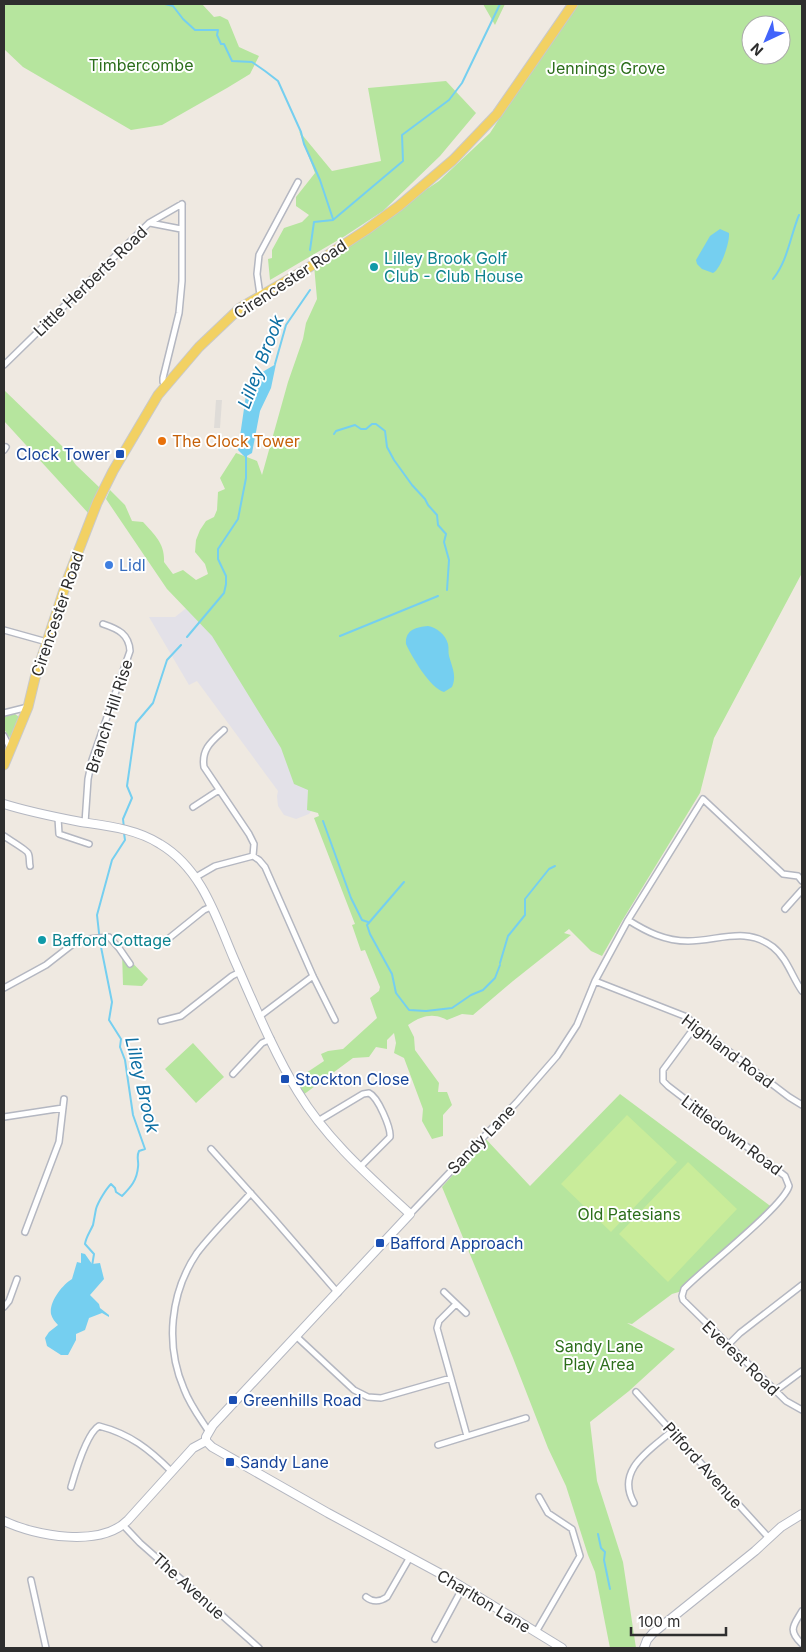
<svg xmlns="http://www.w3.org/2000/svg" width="806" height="1652" font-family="Inter,sans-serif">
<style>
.industrial{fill:#e3e1e8}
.green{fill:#b6e59e;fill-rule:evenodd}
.pitch{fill:#c9ec9a}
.plaza{fill:#dfdcd8}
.water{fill:#75cff0}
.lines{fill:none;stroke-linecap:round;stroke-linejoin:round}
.stream{stroke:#75cff0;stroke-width:2}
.street-casing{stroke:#b4b7c1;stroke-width:8}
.secondary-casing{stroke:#b4b7c1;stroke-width:10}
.primary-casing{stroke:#c9c9c9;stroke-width:11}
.street{stroke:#fff;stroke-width:5}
.secondary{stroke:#fff;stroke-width:8}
.primary{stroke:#f2d163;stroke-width:9}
.culture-dot{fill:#0f9aa8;stroke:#fff;stroke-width:2}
.food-dot{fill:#e8710a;stroke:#fff;stroke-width:2}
.transit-dot{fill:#1a4fb4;stroke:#fff;stroke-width:2}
.shop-dot{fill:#3f7fe0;stroke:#fff;stroke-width:2}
.labels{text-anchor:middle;stroke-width:4;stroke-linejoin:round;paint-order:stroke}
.park-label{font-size:16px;fill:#2c6e1b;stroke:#fff}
.culture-label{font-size:16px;fill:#0d838f;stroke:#fff;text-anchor:start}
.street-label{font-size:16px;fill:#2e2e2e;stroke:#fff}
.food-label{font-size:16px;fill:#c56008;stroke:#fff;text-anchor:start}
.transit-label{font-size:16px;fill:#164399;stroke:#fff;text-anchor:start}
.shop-label{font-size:16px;fill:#366cbe;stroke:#fff;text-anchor:start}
.water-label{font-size:18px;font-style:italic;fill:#0d6fa3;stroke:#fff}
</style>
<rect width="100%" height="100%" fill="#efe9e1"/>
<!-- industrial -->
<path class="industrial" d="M189 606 207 607 310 787 314 807 309 814 296 819 284 815 278 806 277 796 278 791 197 681 189 685 149 617H175Z"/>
<!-- green -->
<path class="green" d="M4 4H202L214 17 220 16 228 20 239 47 259 56 250 74 227 88 162 125 131 130 23 67 4 49Z
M483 4H505L495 25Z
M573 4H802V573L714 738 700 793 622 921 602 956 591 951 569 929 564 933 571 935 513 981 473 1015 462 1014 447 1020C433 1012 421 1016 408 1025L414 1037 415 1050 439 1083 438 1092H447L452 1105 443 1115V1136L432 1139 422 1121 423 1109 404 1058 394 1053 396 1043 394 1033 387 1040V1049L376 1047 369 1057 353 1058 303 1095 294 1081 324 1061 321 1054 328 1051 343 1049 377 1018 370 998 379 991 380 987 365 950 361 951 352 925 355 924 314 818 319 816 318 813 307 810 308 790 294 784 281 748 212 636 167 589 106 499 110 490 125 505 132 521 143 522C155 535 165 544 164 562L173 574 183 570 196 580 208 574 205 564 195 552 196 540 200 530 206 521 214 517 217 510 218 492 225 489 220 478 236 453 257 461 262 475 288 382 303 339 306 323 317 299 314 265 439 181 490 133ZM751 25H781V55H751Z
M446 81 476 113 440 156 383 211 345 236 270 280 268 259 272 258V250L284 228 302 222 309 215 296 206V197L315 173 299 131 332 171 381 161 368 88Z
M4 390 62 446 76 465 100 488 89 514 4 421Z
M15 714 19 717 12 736 9 737 4 729V717Z
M122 952 148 979 142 986 123 985Z
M193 1043 224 1077 196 1103 165 1069Z
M620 1094 773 1208 682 1291 672 1294 632 1324 627 1323 675 1349 629 1391 590 1422 597 1481 623 1562 636 1648H610L595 1572 588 1555 566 1486 548 1448 513 1358 442 1187 477 1148 476 1144 483 1136 530 1186Z"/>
<!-- pitch -->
<path class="pitch" d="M627 1115 677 1162 611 1232 561 1184Z
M688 1162 737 1209 668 1282 619 1234Z"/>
<!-- plaza -->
<path class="plaza" d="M216 400H222L220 428H214Z"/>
<!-- water -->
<path class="water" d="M720 229 729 233C730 242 721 269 713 273L702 269 697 264 696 260 710 236Z
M276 364 271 388 260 411 252 453 245 457 238 450 246 395 259 374Z
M428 626C436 627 446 635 448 644 449 648 448 652 449 656 452 667 457 676 452 687L444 692C430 688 412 657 406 644 405 630 416 627 428 626Z
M81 1253 85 1254 92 1264 100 1263 104 1279 90 1295 99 1304 100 1308 109 1315V1317L102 1313 89 1318 85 1330 76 1334V1340L68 1355H61L47 1346 45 1338 49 1332 58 1325C55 1322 52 1318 51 1314 49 1302 62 1285 72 1279L77 1262 81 1263Z"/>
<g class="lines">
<!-- stream -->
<path class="stream" d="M165 4 173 6 183 19 195 30H218L217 35 221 44H224L232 61 252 62 265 71 278 81 301 132 304 144 320 180 333 219
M310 250 314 222 333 220 403 161 402 135 449 100 462 83 500 4
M773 279C788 260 790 237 799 215
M275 364 286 325 310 290
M334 434 336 431 355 425 361 429H366L372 424H376L385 431 387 447 394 460 412 485 425 499 428 505 437 515 438 525 446 534 444 542 449 560 447 590
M340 636 438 596
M187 637 224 593 226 584V576L218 559V549L238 519 246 478V455
M323 821 351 898 362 920 368 922
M124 828 123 819 132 798 127 786 136 723 153 703 167 660 181 645
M404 882 367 925 370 934 392 974 396 993 409 1010 426 1011 452 1008 471 995 483 990 495 978 500 965
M500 963 508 936 525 915V899L549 869 555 866
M92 1266 94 1254 85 1244C86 1237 90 1232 93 1225 94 1220 95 1214 96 1209 98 1202 106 1189 111 1184L115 1188 116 1192 122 1196C131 1187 137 1180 138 1167 139 1161 136 1157 139 1151L145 1149 133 1115 125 1060 120 1047 121 1039 109 1020 112 1002 100 942 97 915 112 860 125 840 124 833
M598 1534 601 1548 605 1552 604 1560 610 1589"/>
<defs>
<path id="street" d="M150 223 181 229
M260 295 257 274 259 255 298 182
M4 365 149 223 182 204
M166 385 163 382V378L179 313 182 281V204
M4 450 6 447
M4 630 47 642
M4 713 28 707
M224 730C212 741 201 749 204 767L249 834 254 844 253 856
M4 736 10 748
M193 807 219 790
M58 818 59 834 89 844
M85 823 88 779 92 760 130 651C129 634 118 629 103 624
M4 836C8 839 27 850 28 853 30 856 29 862 30 866
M196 877 215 866 253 856 259 860 265 867 313 976 335 1020
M785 909 802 890
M628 920C647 932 665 941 688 941 718 941 746 926 773 947 787 958 792 977 802 991
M163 943 204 910 211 907
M595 981 687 1017 691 1021 692 1026 701 1030 789 1097 802 1105
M4 988 46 965 78 940 109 937 119 948 130 964
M260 1016 313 976
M161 1021 181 1016 232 976 240 972
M692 1026 691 1032 663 1070V1081L668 1086 785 1176 789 1186C784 1206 704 1268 684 1289L682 1296 683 1300 786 1401 802 1410
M233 1074 262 1043 271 1039
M4 1117 63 1108
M318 1121 363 1094 369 1093C378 1097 391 1128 390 1137L360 1167
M211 1149 273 1218 338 1293
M410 1214 517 1102 557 1056 577 1025 595 981 628 920 703 799 783 874 798 876 802 881
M25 1232 59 1142 64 1099
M444 1292 466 1313
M456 1304 439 1321 437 1328 467 1436
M4 1307 9 1301 17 1279
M297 1337 354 1390 368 1397 381 1398 451 1378
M728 1345 740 1333 802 1285
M775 1391 802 1371
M636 1392 769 1538
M209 1432C200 1418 190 1405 184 1389 165 1345 170 1293 197 1253 213 1232 233 1213 251 1193
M438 1445 526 1418
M71 1487C75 1473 87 1433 99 1426 130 1434 149 1449 171 1471
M634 1503C615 1470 650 1450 672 1431
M123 1525 140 1543 259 1648
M31 1580 46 1648
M366 1597C372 1602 380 1602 387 1597L410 1557
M802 1611C794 1625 787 1630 802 1644
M536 1632 580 1556 572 1529 548 1513 539 1497
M435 1639 463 1587"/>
<path id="secondary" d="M4 804C29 812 55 817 81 822 108 826 137 829 160 844 202 869 216 917 234 959 254 1004 273 1051 298 1092 327 1140 370 1177 410 1214L213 1425 206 1437V1441
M206 1441 212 1447 328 1513 441 1574 562 1648
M4 1521C35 1536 101 1548 128 1520L193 1448 206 1441
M644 1648 647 1640 653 1633 755 1551 781 1527 802 1514"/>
<path id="primary" d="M4 765 28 707 35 678 68 578 97 503 113 471 158 395 199 347 240 308 305 270 366 230 399 206 453 160 497 114 573 4"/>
</defs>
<!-- street casing -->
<use href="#street" class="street-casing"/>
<!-- secondary casing -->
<use href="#secondary" class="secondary-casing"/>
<!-- primary casing -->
<use href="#primary" class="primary-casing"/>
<!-- street -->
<use href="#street" class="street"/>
<!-- secondary -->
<use href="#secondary" class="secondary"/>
<!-- primary -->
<use href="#primary" class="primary"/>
</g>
<!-- markers -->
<g class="culture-dot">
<circle cx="374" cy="267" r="5"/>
<circle cx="42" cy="940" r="5"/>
</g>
<circle class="food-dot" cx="162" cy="441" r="5"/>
<g class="transit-dot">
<rect x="115" y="449" width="10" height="10" rx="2.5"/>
<rect x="280" y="1074" width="10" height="10" rx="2.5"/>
<rect x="375" y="1238" width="10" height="10" rx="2.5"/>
<rect x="228" y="1395" width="10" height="10" rx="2.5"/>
<rect x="225" y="1457" width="10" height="10" rx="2.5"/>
</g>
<circle class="shop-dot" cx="109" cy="565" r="5"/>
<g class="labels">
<!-- park labels -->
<g class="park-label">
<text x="141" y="71">Timbercombe</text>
<text x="606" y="74">Jennings Grove</text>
<text x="629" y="1220">Old Patesians</text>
<text x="599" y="1352">Sandy Lane<tspan x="599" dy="18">Play Area</tspan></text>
</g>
<!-- culture labels -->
<g class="culture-label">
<text x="384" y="264">Lilley Brook Golf<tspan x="384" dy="18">Club - Club House</tspan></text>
<text x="52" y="946">Bafford Cottage</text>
</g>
<!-- street labels -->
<g class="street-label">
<text transform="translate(290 279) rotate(-33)" y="6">Cirencester Road</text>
<text transform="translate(90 281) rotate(-44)" y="6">Little Herberts Road</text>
<text transform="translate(57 614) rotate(-71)" y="6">Cirencester Road</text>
<text transform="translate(109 716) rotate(-72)" y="6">Branch Hill Rise</text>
<text transform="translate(728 1051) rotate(37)" y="6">Highland Road</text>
<text transform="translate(732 1135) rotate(37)" y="6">Littledown Road</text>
<text transform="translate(481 1139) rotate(-46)" y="6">Sandy Lane</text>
<text transform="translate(741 1358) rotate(44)" y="6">Everest Road</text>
<text transform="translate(703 1465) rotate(48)" y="6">Pilford Avenue</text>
<text transform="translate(189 1586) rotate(42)" y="6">The Avenue</text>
<text transform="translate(484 1601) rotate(31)" y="6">Charlton Lane</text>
</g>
<!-- food labels -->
<g class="food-label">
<text x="172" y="447">The Clock Tower</text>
</g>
<!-- transit labels -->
<g class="transit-label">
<text x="110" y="460" text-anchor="end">Clock Tower</text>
<text x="295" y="1085">Stockton Close</text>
<text x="390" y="1249">Bafford Approach</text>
<text x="243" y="1406">Greenhills Road</text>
<text x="240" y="1468">Sandy Lane</text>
</g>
<!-- shop labels -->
<g class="shop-label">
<text x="119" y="571">Lidl</text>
</g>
<!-- water labels -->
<g class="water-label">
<text transform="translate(261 362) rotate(-69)" y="6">Lilley Brook</text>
<text transform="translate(142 1085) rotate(77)" y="6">Lilley Brook</text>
</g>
</g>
<!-- border -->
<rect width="806" height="1652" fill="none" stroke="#2e2e2e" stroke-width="10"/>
<!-- north arrow -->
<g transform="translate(766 40) rotate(224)"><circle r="24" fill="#ffffff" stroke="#ababab"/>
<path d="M0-4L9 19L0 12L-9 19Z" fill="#4264fb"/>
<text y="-8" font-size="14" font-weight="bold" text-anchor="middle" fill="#2e2e2e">N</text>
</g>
<!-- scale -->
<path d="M631 1627v8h95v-8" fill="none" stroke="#2e2e2e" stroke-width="2.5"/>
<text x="638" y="1627" font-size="15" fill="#2e2e2e" stroke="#ffffff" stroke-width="4" paint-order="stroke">100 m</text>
</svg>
